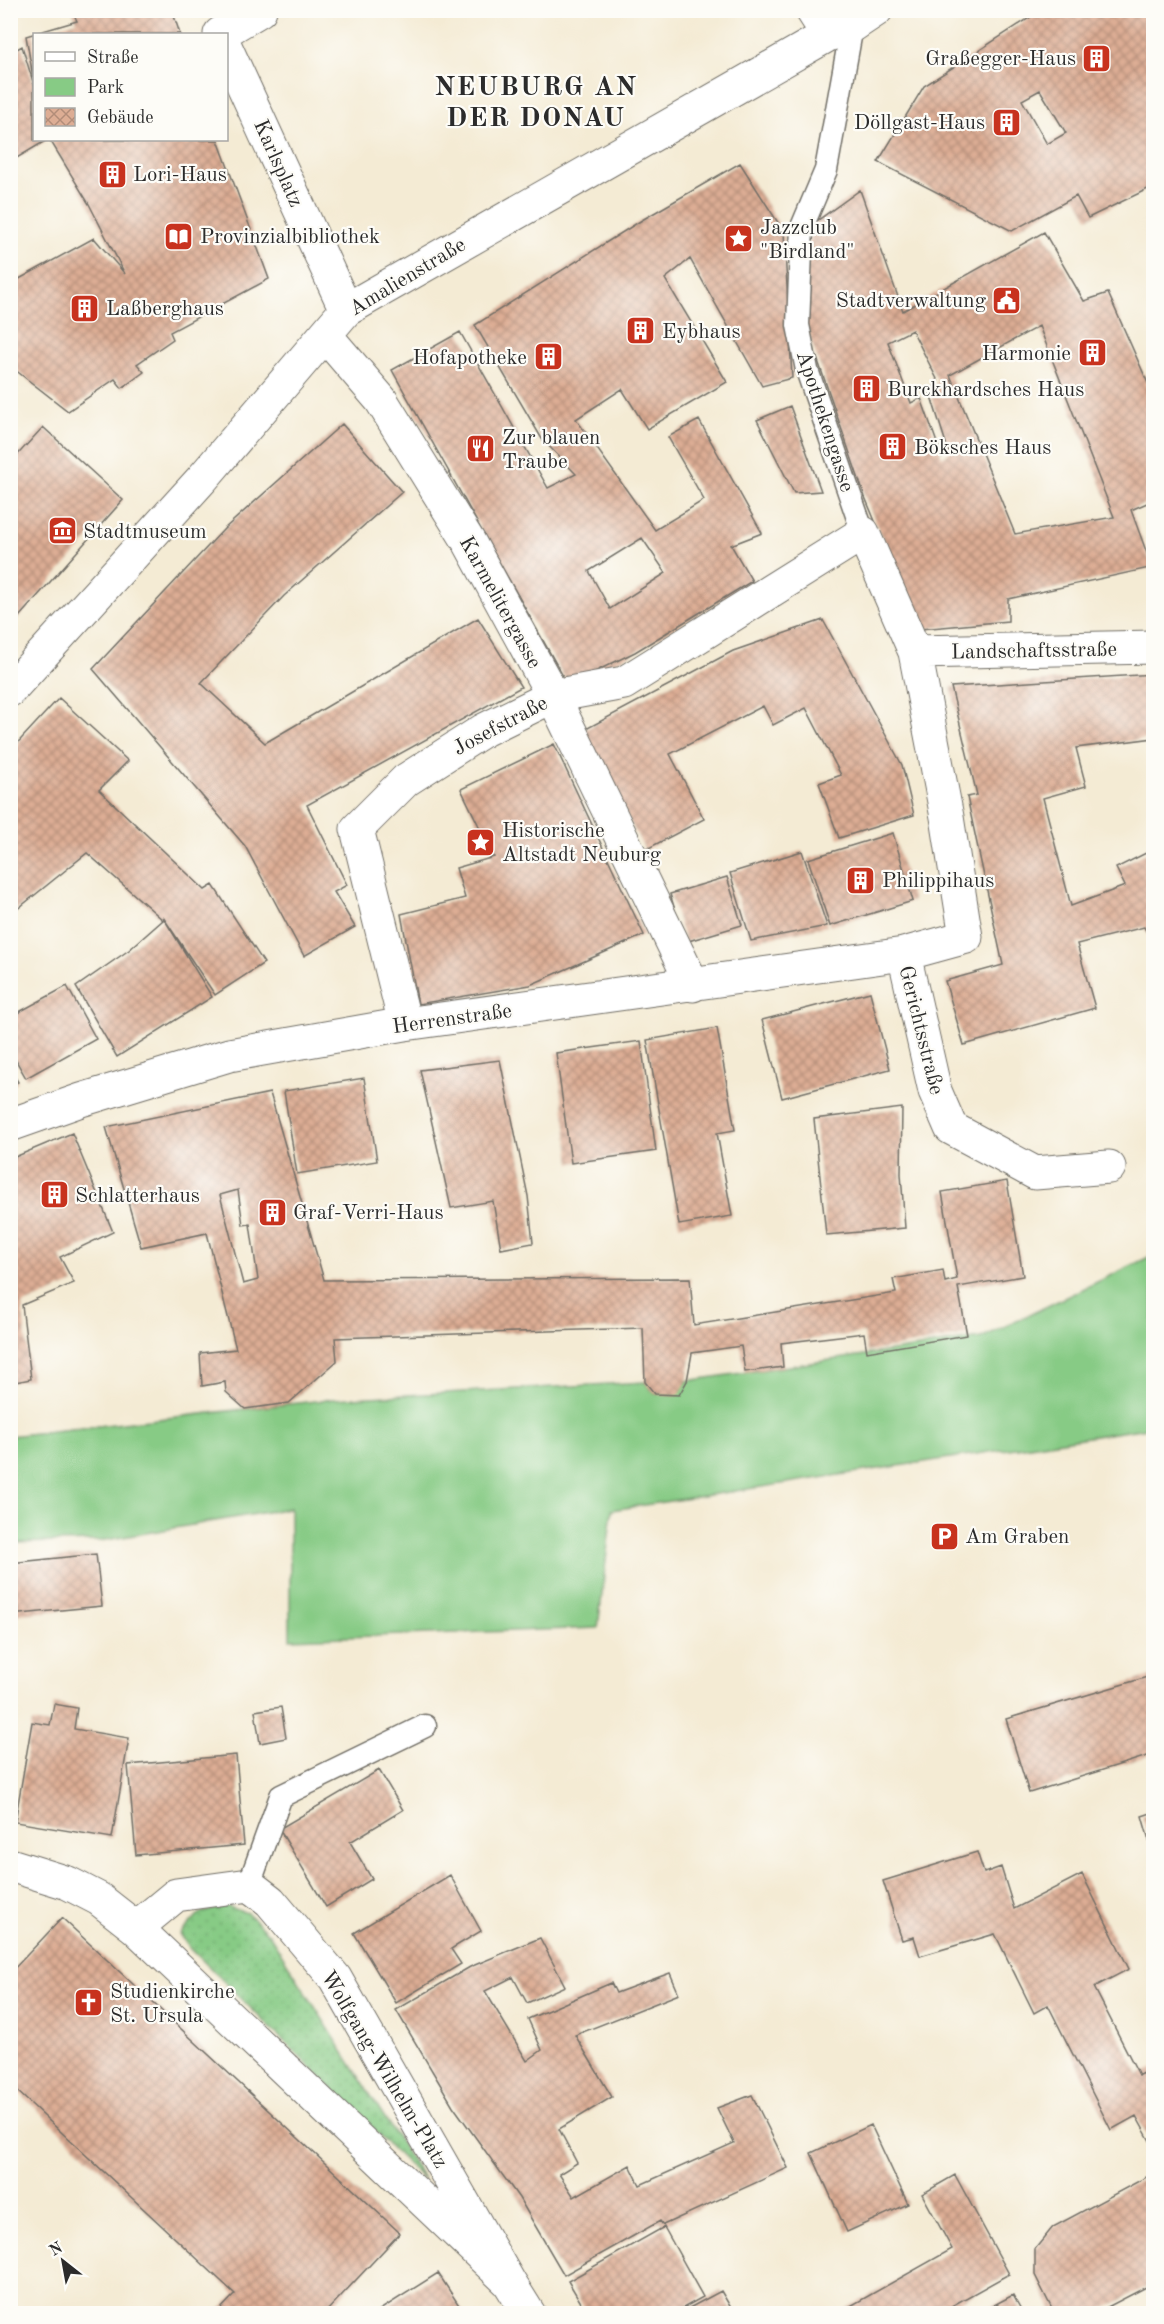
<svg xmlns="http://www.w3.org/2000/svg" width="1164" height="2324" font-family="'Old Standard TT',serif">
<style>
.grass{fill:url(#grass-dots);stroke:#597b58;stroke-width:1.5}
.park{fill:#87cb85;stroke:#597b58;stroke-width:1.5}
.building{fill:url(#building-cross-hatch);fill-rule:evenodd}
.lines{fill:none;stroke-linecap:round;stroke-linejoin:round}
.lane-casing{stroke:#716e66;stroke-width:25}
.street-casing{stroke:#716e66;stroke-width:35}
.lane{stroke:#fff;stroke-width:22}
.street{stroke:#fff;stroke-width:33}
.labels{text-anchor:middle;stroke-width:4.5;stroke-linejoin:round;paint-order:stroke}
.poi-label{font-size:21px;fill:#2b2b2b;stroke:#fdfcf7;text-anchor:start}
.street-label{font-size:21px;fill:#2b2b2b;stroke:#fdfcf7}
.district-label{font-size:27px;font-weight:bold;letter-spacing:1.5px;fill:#2b2b2b;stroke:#fdfcf7}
</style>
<defs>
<pattern id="grass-dots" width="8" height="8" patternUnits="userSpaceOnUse" patternTransform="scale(1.5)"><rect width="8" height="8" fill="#87cb85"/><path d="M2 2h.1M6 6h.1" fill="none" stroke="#75ae73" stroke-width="1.8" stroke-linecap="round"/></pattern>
<pattern id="building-cross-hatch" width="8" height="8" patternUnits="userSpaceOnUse" patternTransform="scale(1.5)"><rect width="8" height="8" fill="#ddad94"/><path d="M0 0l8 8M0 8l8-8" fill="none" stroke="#b38d79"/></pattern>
</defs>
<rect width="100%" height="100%" fill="#fdfcf7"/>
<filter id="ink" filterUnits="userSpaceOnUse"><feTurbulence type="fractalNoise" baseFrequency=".0167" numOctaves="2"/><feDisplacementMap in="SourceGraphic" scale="12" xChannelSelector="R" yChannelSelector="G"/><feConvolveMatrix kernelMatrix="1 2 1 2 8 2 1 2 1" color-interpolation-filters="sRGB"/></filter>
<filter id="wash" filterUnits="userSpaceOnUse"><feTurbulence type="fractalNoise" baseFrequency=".008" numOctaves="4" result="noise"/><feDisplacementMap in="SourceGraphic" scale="24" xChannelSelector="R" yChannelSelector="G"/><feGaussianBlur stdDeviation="1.35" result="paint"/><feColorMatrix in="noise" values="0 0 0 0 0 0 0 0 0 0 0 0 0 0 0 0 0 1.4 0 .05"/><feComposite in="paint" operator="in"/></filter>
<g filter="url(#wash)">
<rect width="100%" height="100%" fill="#f4ebd4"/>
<!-- grass -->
<path class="grass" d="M226 1906 247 1913 269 1934 424 2180 190 1948 180 1934 199 1914Z"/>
<!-- park -->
<path class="park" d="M1153 1255V1427L612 1510 598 1628 290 1639V1508L100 1541 11 1543 10 1436 333 1399 645 1382 655 1394H678L687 1381 981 1338Z"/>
<g id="blocks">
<!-- building -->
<path class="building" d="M72 10H172L180 34H34L33 77 26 36 77 21Z
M1154 10V186L1088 218 1076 196 1012 231 878 162 924 86 1040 11ZM1040 90 1066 133 1047 144 1022 100Z
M22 46 34 85V140H47L10 162V53Z
M50 140H218L269 279 170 332 173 339 137 364 144 372 122 388 115 379 68 411 10 366V284L94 238 125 274 89 204Z
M740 163 784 232 792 378 762 386 690 259 665 279 727 382 647 429 622 389 576 419 655 530 704 500 668 437 699 420 762 533 731 545 752 581 635 652 568 685 392 370 460 332 548 488 576 474 542 439 475 325 642 220ZM642 538 666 573 610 609 589 571Z
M860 190 903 311 1044 232 1084 301 1108 293 1154 397V500L1131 510 1149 559 1154 556V567L1008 599V621L920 629 865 497 804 320 810 226ZM1039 326 1114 517 1015 534 950 375ZM912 330 938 381 930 393 949 453 942 457 921 398 911 403 888 342Z
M790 406 821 491 794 493 757 420Z
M342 424 402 492 284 596 201 683 265 743 478 618 521 687 307 805 347 885 334 892 355 927 304 956 245 846 93 669 224 529Z
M43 427 123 500 10 627V463Z
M823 620 902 765 914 815 839 838 819 783 841 775 806 708 773 725 763 706 670 754 704 819 645 850 582 731 733 651Z
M1154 674V738L1076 748 1086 786 1043 798 1071 906 1125 886 1116 868 1154 849V945L1144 927 1077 944 1095 1008 964 1045 945 981 1003 965 967 797 977 795 951 687Z
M59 698 128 761 99 790 205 890 213 885 264 963 215 995 163 917 212 997 117 1057 76 987 129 950 163 920 87 853 10 915V751Z
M554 744 644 935 530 985 418 1004 401 914 465 898 456 868 494 857 461 789Z
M893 833 913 901 830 926 808 859Z
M802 851 827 926 751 941 730 873Z
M727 877 742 925 685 942 670 894Z
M67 986 96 1039 26 1078 10 1050V1017Z
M870 992 890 1069 782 1098 762 1020Z
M717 1028 735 1130 717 1133 732 1216 679 1225 647 1040Z
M641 1041 656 1151 571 1163 556 1053Z
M500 1060 528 1196 533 1243 501 1249 493 1201 451 1208 420 1070Z
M10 1069 18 1082 10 1086Z
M364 1078 377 1161 297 1174 284 1091Z
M270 1093 324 1280 690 1278 694 1325 896 1293 893 1279 943 1270 945 1282 957 1279 942 1192 1007 1181 1023 1276 958 1287 967 1335 867 1352 864 1333 781 1343 783 1367 745 1372 741 1346 692 1353 687 1381 679 1395 655 1394 645 1382 643 1328 335 1338 337 1361 289 1403 245 1409 226 1392 225 1382 202 1386 200 1353 236 1349 207 1233 141 1247 106 1127ZM238 1190 243 1225 250 1224 258 1280 243 1284 220 1195Z
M902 1108 901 1174 905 1228 826 1235 814 1119Z
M72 1133 113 1232 60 1257 74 1283 22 1305 31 1379 10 1383V1159Z
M96 1554 102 1606 10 1615V1563Z
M1154 1675V1754L1029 1793 1006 1719Z
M54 1704 77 1708 74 1729 129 1738 112 1838 15 1822 32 1722 50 1725Z
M281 1707 286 1738 260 1743 255 1711Z
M236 1755 244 1845 136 1855 128 1765Z
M379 1770 403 1810 350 1842 372 1879 326 1907 279 1829Z
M1154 1812V1854H1153L1142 1816Z
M977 1852 984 1873 1001 1867 1014 1909 1082 1874 1129 1969 1094 1987 1139 2075 1154 2068V2148L1136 2116 1111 2130 1048 2005 1034 2013 995 1934 920 1956 914 1937 902 1940 883 1881Z
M450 1875 481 1931 451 1949 461 1964 396 2003 354 1933Z
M62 1918 400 2233 325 2313H217L235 2294 16 2090 10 2096V1973Z
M540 1938 565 1986 527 2003 513 1977 485 1991 527 2061 542 2050 528 2019 611 1983 616 1993 670 1973 679 1994 575 2035 612 2097 559 2129 577 2163 559 2174 574 2197 630 2165 640 2185 734 2143 717 2108 752 2095 788 2168 663 2225 660 2221 564 2275 519 2198 453 2106 396 2010 470 1967Z
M871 2125 908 2204 847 2232 811 2153Z
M1152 2174 1154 2283 1096 2313H1054L1035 2275V2249L1053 2227Z
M955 2175 1009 2274 939 2313H838L952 2249 922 2194Z
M664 2227 703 2297 674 2313H587L568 2281Z
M438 2273 464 2313H375Z
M721 2291 734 2313H680Z
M1013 2295 1023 2313H979Z"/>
</g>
</g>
<g filter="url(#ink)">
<use href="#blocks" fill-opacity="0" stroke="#716e66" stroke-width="1.5"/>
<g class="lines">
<defs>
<path id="lane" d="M852 26 826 170 802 227 798 325 807 370 863 533
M249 1885 281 1796 425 1726"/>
<path id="street" d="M812 10 828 35
M220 34 260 10
M226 48 346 310
M326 336 381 400 469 542 553 696 693 985
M915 652 1154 647
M10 690 202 479 346 310 828 35 852 26 876 10
M405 1024 357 829 406 780 484 730 553 696 624 683 863 533 915 652 947 817 966 937 904 954 935 1091 951 1128 1035 1173 1109 1167
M10 1125 81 1100 229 1055 405 1024 904 954
M10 1865 68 1883 99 1899 136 1928 509 2282
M136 1928 176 1895 249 1885 270 1901 335 1978 509 2282 529 2314"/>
</defs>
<!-- lane casing -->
<use href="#lane" class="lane-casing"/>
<!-- street casing -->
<use href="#street" class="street-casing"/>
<!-- lane -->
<use href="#lane" class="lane"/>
<!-- street -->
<use href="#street" class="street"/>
</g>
</g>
<!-- icons -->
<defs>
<symbol id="building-square" viewBox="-11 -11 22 22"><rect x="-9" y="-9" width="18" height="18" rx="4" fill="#c8321e" stroke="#fdfcf7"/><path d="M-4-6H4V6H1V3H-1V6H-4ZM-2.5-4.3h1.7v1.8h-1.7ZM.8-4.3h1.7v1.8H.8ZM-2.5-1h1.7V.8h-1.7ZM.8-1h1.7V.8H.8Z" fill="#fff"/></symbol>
<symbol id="library-square" viewBox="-11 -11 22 22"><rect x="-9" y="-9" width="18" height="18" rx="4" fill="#c8321e" stroke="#fdfcf7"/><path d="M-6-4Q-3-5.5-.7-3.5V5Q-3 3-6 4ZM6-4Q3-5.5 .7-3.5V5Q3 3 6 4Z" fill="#fff"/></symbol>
<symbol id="sight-square" viewBox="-11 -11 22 22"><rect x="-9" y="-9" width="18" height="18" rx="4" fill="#c8321e" stroke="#fdfcf7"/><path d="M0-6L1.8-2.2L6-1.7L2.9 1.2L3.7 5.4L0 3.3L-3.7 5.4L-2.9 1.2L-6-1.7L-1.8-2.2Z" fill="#fff"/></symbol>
<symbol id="civic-square" viewBox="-11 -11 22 22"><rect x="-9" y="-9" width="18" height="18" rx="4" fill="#c8321e" stroke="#fdfcf7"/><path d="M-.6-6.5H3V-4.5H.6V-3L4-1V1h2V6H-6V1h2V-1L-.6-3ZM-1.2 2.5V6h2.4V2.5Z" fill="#fff"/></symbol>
<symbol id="restaurant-square" viewBox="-11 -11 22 22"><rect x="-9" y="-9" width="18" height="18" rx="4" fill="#c8321e" stroke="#fdfcf7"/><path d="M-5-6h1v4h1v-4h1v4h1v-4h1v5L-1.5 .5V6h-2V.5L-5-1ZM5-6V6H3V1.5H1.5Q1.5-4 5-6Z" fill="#fff"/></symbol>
<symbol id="museum-square" viewBox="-11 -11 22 22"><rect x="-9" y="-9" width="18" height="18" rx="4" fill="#c8321e" stroke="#fdfcf7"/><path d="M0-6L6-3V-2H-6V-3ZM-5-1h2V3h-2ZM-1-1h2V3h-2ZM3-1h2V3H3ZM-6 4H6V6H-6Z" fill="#fff"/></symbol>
<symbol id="parking-square" viewBox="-11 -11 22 22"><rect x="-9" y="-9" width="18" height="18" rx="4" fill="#c8321e" stroke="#fdfcf7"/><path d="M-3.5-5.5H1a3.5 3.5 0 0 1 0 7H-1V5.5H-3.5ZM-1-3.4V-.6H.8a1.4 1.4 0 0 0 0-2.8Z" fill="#fff"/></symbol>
<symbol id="church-square" viewBox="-11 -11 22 22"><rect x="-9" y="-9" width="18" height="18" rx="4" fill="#c8321e" stroke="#fdfcf7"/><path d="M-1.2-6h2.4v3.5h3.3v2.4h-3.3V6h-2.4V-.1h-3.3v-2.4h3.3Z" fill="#fff"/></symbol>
</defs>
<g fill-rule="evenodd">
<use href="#building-square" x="1080" y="42" width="33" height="33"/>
<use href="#building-square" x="990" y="106" width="33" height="33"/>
<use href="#building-square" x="96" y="158" width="33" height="33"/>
<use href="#library-square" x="162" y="220" width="33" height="33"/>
<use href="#sight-square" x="722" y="222" width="33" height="33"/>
<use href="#civic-square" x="990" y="284" width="33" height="33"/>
<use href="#building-square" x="68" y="292" width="33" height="33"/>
<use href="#building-square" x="624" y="314" width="33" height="33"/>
<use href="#building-square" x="1076" y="336" width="33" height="33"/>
<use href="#building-square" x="532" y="340" width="33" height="33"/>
<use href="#building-square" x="850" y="372" width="33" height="33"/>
<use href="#building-square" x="876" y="430" width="33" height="33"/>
<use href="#restaurant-square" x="464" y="432" width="33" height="33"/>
<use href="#museum-square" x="46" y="514" width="33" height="33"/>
<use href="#sight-square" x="464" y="826" width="33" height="33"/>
<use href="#building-square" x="844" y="864" width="33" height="33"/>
<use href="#building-square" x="38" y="1178" width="33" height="33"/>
<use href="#building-square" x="256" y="1196" width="33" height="33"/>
<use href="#parking-square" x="928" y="1520" width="33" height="33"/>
<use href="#church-square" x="72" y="1986" width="33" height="33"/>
</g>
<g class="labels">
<!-- poi labels -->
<g class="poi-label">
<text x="1076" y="65" text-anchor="end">Graßegger-Haus</text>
<text x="985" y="129" text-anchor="end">Döllgast-Haus</text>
<text x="133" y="181">Lori-Haus</text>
<text x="760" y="234">Jazzclub<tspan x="760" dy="24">"Birdland"</tspan></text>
<text x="200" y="243">Provinzialbibliothek</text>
<text x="986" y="307" text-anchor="end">Stadtverwaltung</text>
<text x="106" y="315">Laßberghaus</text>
<text x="662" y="338">Eybhaus</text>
<text x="1071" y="360" text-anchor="end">Harmonie</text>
<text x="527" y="364" text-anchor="end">Hofapotheke</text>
<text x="887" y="396">Burckhardsches Haus</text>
<text x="502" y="444">Zur blauen<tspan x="502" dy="24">Traube</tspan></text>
<text x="914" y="454">Böksches Haus</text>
<text x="83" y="538">Stadtmuseum</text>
<text x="502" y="837">Historische<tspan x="502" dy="24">Altstadt Neuburg</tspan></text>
<text x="882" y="887">Philippihaus</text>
<text x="75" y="1202">Schlatterhaus</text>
<text x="293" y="1219">Graf-Verri-Haus</text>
<text x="965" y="1543">Am Graben</text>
<text x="110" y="1998">Studienkirche<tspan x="110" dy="24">St. Ursula</tspan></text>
</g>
<!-- street labels -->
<g class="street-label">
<text transform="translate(279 163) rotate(66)" y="7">Karlsplatz</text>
<text transform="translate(407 276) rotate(-31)" y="7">Amalienstraße</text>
<text transform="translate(826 421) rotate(72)" y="7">Apothekengasse</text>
<text transform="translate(501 602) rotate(61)" y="7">Karmelitergasse</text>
<text transform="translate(1034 650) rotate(-1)" y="7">Landschaftsstraße</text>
<text transform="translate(500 725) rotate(-28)" y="7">Josefstraße</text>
<text transform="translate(452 1018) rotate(-8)" y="7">Herrenstraße</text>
<text transform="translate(922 1030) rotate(76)" y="7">Gerichtsstraße</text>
<text transform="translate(385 2069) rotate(59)" y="7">Wolfgang-Wilhelm-Platz</text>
</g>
<!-- district labels -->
<g class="district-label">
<text x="536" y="95">NEUBURG AN<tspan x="536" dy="31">DER DONAU</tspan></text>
</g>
</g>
<!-- margin -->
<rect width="1164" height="2324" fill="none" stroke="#fdfcf7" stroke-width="36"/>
<!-- legend -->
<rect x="33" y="33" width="195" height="108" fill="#fdfcf7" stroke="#a9a8a5" stroke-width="1.5"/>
<rect x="45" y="52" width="30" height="9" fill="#ffffff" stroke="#a9a8a5" stroke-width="1.5"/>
<text x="87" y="63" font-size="18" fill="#2b2b2b">Straße</text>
<rect x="45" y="78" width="30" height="18" fill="#87cb85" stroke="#a9a8a5" stroke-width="1.5"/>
<text x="87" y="93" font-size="18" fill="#2b2b2b">Park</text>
<rect x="45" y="108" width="30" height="18" fill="url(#building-cross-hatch)" stroke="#a9a8a5" stroke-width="1.5"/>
<text x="87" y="123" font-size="18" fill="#2b2b2b">Gebäude</text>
<!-- north arrow -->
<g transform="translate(63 2261) rotate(329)" stroke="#fdfcf7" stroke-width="4.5" paint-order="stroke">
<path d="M0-4.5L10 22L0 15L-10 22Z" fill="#2b2b2b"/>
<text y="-9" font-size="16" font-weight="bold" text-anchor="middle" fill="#2b2b2b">N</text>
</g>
</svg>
